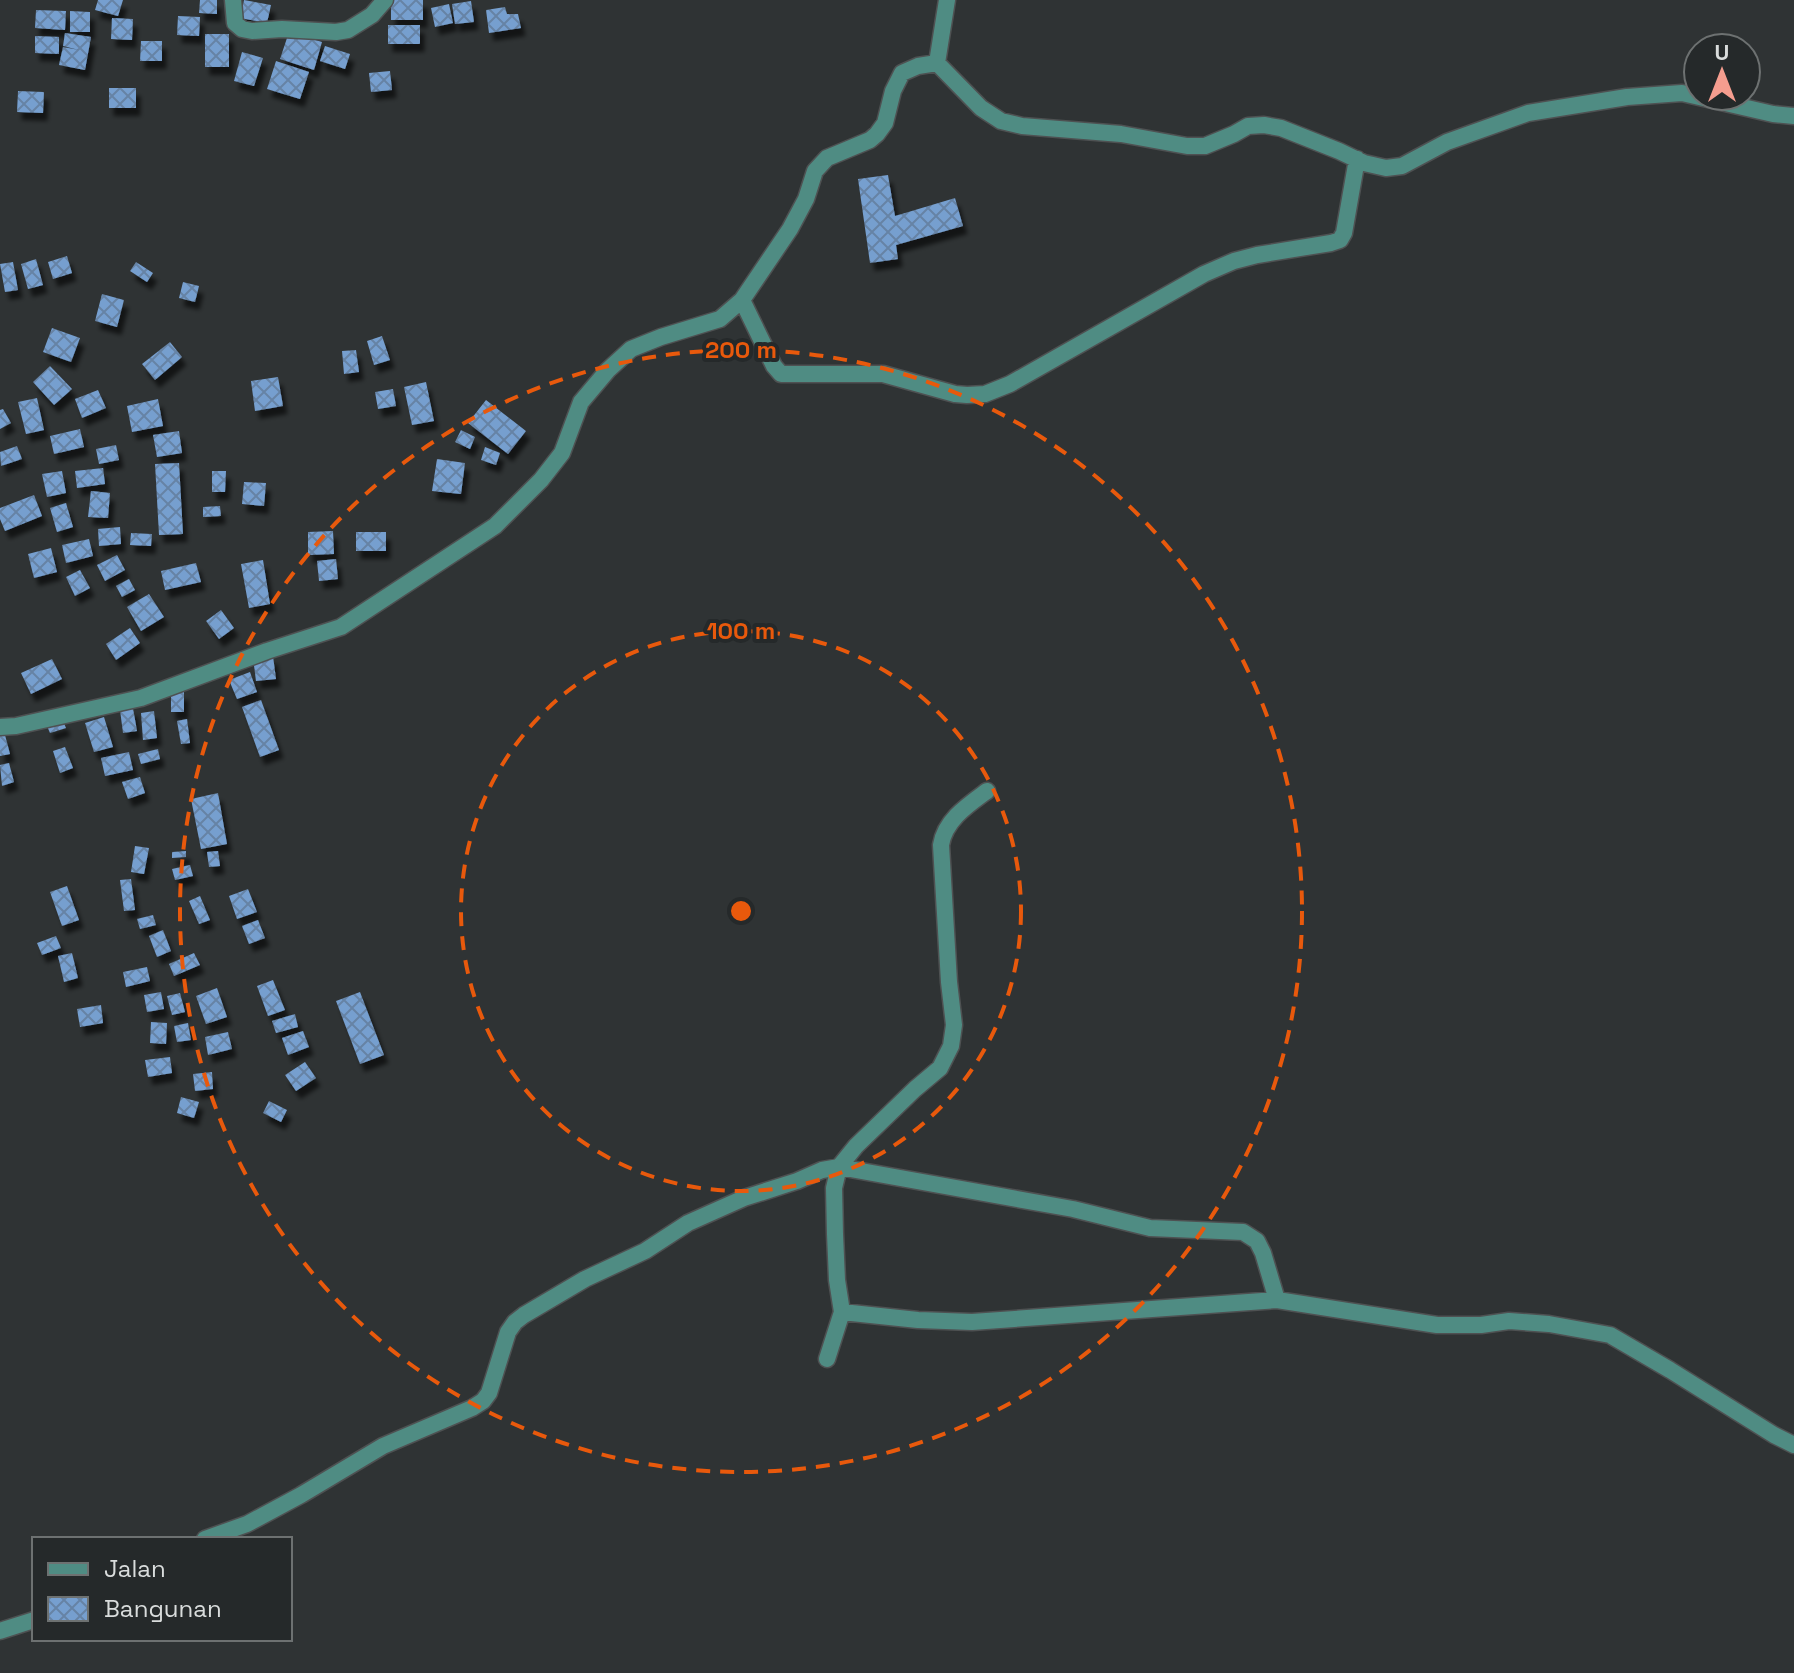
<svg xmlns="http://www.w3.org/2000/svg" width="1794" height="1673" font-family="'Space Grotesk',sans-serif">
<style>
.building{fill:url(#building-cross-hatch);filter:url(#shadow)}
.lines{fill:none;stroke-linecap:round;stroke-linejoin:round}
.street-casing{stroke:#4e5152;stroke-width:19}
.street{stroke:#4f8c83;stroke-width:16}
.ring{fill:none;stroke:#e8590c;stroke-width:4;stroke-dasharray:14 10}
.centre{fill:#e8590c;stroke:#25292a;stroke-width:4}
.ring-label{font-size:24px;text-anchor:middle;font-weight:bold;fill:#e8590c;stroke:#25292a;stroke-width:8;stroke-linejoin:round;paint-order:stroke}
</style>
<defs>
<pattern id="building-cross-hatch" width="8" height="8" patternUnits="userSpaceOnUse" patternTransform="scale(2)"><rect width="8" height="8" fill="#769fcf"/><path d="M0 0l8 8M0 8l8-8" fill="none" stroke="#6683a5"/></pattern>
<filter id="shadow"><feDropShadow dx="4.5" dy="8" stdDeviation="2" flood-color="#0009"/></filter>
</defs>
<rect width="100%" height="100%" fill="#2f3334"/>
<!-- building -->
<path class="building" d="M98 0H123L118 16 95 10Z
M200 0H217V14L199 13Z
M244 0 271 5 267 23 240 18Z
M391 0H423V20H391Z
M471 1 474 22 455 24 452 4Z
M449 4 453 23 435 27 431 8Z
M505 7 507 14H518L521 28 489 33 486 10Z
M36 10 66 11 65 30 35 28Z
M70 11 90 12V32H70Z
M178 16 200 17 199 36 177 35Z
M112 18 133 19 132 40 111 39Z
M388 25H420V44H388Z
M289 32 322 42 314 70 280 59Z
M65 33 91 37 85 70 59 65 63 47 79 50 63 46Z
M205 34H229V67H205Z
M35 36 59 37V54L35 53Z
M141 41H162V61H140Z
M325 46 350 54 345 69 320 61Z
M242 52 263 58 254 86 234 81Z
M276 61 309 72 300 99 267 89Z
M390 71 392 90 371 92 369 73Z
M109 88H136V108H109Z
M18 91 44 92 43 113 17 112Z
M888 175 895 216 955 198 963 226 896 245 898 259 870 263 858 179Z
M67 256 72 273 53 279 48 262Z
M36 259 43 285 28 289 21 264Z
M13 262 18 290 5 292 0 264Z
M136 262 153 273 147 282 130 271Z
M183 282 199 286 195 302 179 298Z
M102 294 124 300 117 327 95 321Z
M52 328 80 338 71 362 43 352Z
M382 336 390 360 374 365 367 341Z
M170 342 182 357 155 380 142 364Z
M356 350 359 372 344 374 342 351Z
M50 366 72 389 54 405 33 382Z
M278 377 283 406 255 411 251 381Z
M426 382 434 421 412 425 404 387Z
M393 389 396 406 378 409 375 392Z
M98 390 106 408 82 418 75 399Z
M37 398 44 430 26 434 18 402Z
M158 399 163 426 132 432 127 406Z
M486 400 526 431 508 454 468 423Z
M3 409 11 423 0 429V410Z
M80 429 84 447 54 454 50 436Z
M461 430 475 437 470 449 455 442Z
M179 431 182 453 157 457 153 435Z
M116 445 119 460 99 464 96 449Z
M17 446 22 459 1 466 0 452Z
M485 447 500 453 496 465 481 460Z
M437 459 465 463 461 494 432 491Z
M179 463 183 534 159 535 155 464Z
M103 468 105 484 77 488 75 471Z
M62 471 66 493 47 497 42 474Z
M212 471H226L225 492H212Z
M244 482 266 483 264 506 242 504Z
M91 491 110 493 108 518 88 517Z
M34 495 42 516 5 531 0 519V508Z
M66 503 73 527 57 532 50 508Z
M220 506 221 516 203 517V507Z
M120 527 121 544 99 546 98 529Z
M333 531 334 554 308 555V532Z
M356 532H386V551H356Z
M131 533 152 534 151 546 130 545Z
M89 539 93 556 66 563 62 545Z
M51 548 57 572 34 578 28 554Z
M117 555 125 570 105 581 97 565Z
M336 559 338 579 319 581 317 561Z
M263 560 270 604 249 608 241 564Z
M196 563 201 582 165 590 161 571Z
M80 570 90 588 75 596 66 577Z
M129 579 135 590 122 597 116 586Z
M149 594 164 617 141 631 127 607Z
M221 610 234 628 219 639 206 621Z
M130 628 140 643 116 660 106 644Z
M273 656 276 679 256 681 253 658Z
M52 659 62 679 31 694 21 673Z
M250 672 257 692 237 699 229 680Z
M171 692H184V712H171Z
M261 700 279 750 260 757 242 707Z
M133 708 137 731 123 733 120 710Z
M154 711 157 738 143 740 141 713Z
M104 717 113 747 94 752 85 723Z
M187 719 190 743 181 744 177 721Z
M63 721 66 728 50 733 47 726Z
M5 735 10 754 0 756V736Z
M65 747 73 768 60 773 53 751Z
M158 749 160 759 141 764 138 754Z
M129 752 133 770 105 776 101 758Z
M9 763 14 782 2 786 0 765Z
M140 777 145 793 128 799 122 782Z
M218 793 227 844 201 849 191 799Z
M135 846 149 848 144 874 131 872Z
M186 851V857L172 858V852Z
M218 851 220 866 209 867 207 852Z
M190 865 193 876 175 880 172 869Z
M131 879 135 910 124 911 120 880Z
M67 886 79 920 62 926 50 892Z
M248 889 257 912 237 919 229 896Z
M200 896 210 920 199 924 189 901Z
M153 915 156 925 140 929 137 919Z
M258 920 265 938 249 944 242 926Z
M163 930 171 951 157 957 149 936Z
M56 936 61 948 42 955 37 943Z
M72 953 78 978 64 982 58 956Z
M194 953 200 965 174 976 169 964Z
M147 967 150 981 126 987 123 972Z
M273 980 285 1010 268 1016 257 986Z
M217 988 227 1017 206 1024 196 996Z
M161 992 164 1009 147 1012 144 995Z
M360 992 384 1055 360 1064 336 1001Z
M180 993 185 1012 172 1015 167 996Z
M101 1005 103 1023 80 1027 77 1009Z
M295 1014 298 1027 276 1033 272 1021Z
M151 1022 167 1023 166 1044 150 1043Z
M188 1023 191 1040 177 1042 174 1026Z
M303 1031 309 1047 288 1055 282 1038Z
M228 1032 232 1049 208 1055 205 1037Z
M170 1057 172 1073 148 1077 145 1060Z
M305 1062 316 1078 296 1091 285 1075Z
M212 1072 213 1089 195 1091 193 1074Z
M181 1097 199 1102 194 1118 177 1113Z
M269 1101 287 1110 281 1122 263 1113Z"/>
<g class="lines">
<defs>
<path id="street" d="M233 0 235 23 242 29 252 31 282 29 336 32 348 30 372 15 385 0
M937 63 947 0
M742 300 774 366 781 374H883L955 394 967 395 985 394 1010 384 1204 274 1234 261 1257 255 1331 243 1340 240 1344 233 1357 159
M0 727 16 726 141 698 267 651 341 627 495 526 541 480 562 453 581 402 608 370 631 349 661 337 720 319 742 300 790 229 806 199 815 171 827 158 870 140 877 134 885 123 893 91 902 73 918 66 937 63 981 108 1001 121 1022 126 1121 134 1187 146H1205L1234 134 1248 126 1264 125 1281 128 1339 151 1364 163 1386 168 1402 166 1447 142 1528 113 1627 97 1682 93 1773 114 1794 116
M842 1312 918 1320 972 1322 1277 1300
M827 1359 842 1312 837 1280 835 1234 834 1188 839 1167 856 1146 915 1089 940 1068 951 1046 954 1025 949 982 941 845C945 820 968 805 987 791
M205 1539 247 1524 301 1495 383 1446 472 1408 483 1401 489 1393 508 1332 515 1322 524 1315 585 1279 645 1251 688 1223 744 1198 797 1181 822 1170 839 1167 1073 1209 1150 1228 1243 1232 1257 1241 1263 1253 1277 1300 1437 1325H1481L1509 1321 1549 1324 1610 1335 1670 1370 1774 1435 1794 1445
M0 1631 34 1620"/>
</defs>
<!-- street casing -->
<use href="#street" class="street-casing"/>
<!-- street -->
<use href="#street" class="street"/>
</g>
<!-- distance rings -->
<g class="ring">
<circle cx="741" cy="911" r="280"/>
<circle cx="741" cy="911" r="561"/>
</g>
<circle cx="741" cy="911" r="12" class="centre"/>
<g class="ring-label">
<text x="741" y="358">200 m</text>
<text x="741" y="639">100 m</text>
</g>
<!-- legend -->
<rect x="32" y="1537" width="260" height="104" fill="#25292a" stroke="#6d7171" stroke-width="2"/>
<rect x="48" y="1563" width="40" height="12" fill="#4f8c83" stroke="#6d7171" stroke-width="2"/>
<text x="104" y="1577" font-size="24" fill="#d9dcdc">Jalan</text>
<rect x="48" y="1597" width="40" height="24" fill="url(#building-cross-hatch)" stroke="#6d7171" stroke-width="2"/>
<text x="104" y="1617" font-size="24" fill="#d9dcdc">Bangunan</text>
<!-- north arrow -->
<g transform="translate(1722 72)"><circle r="38" fill="#25292a" stroke="#6d7171" stroke-width="2"/>
<path d="M0-6L14 30L0 20L-14 30Z" fill="#f59d8f"/>
<text y="-12" font-size="22" font-weight="bold" text-anchor="middle" fill="#d9dcdc">U</text>
</g>
</svg>
